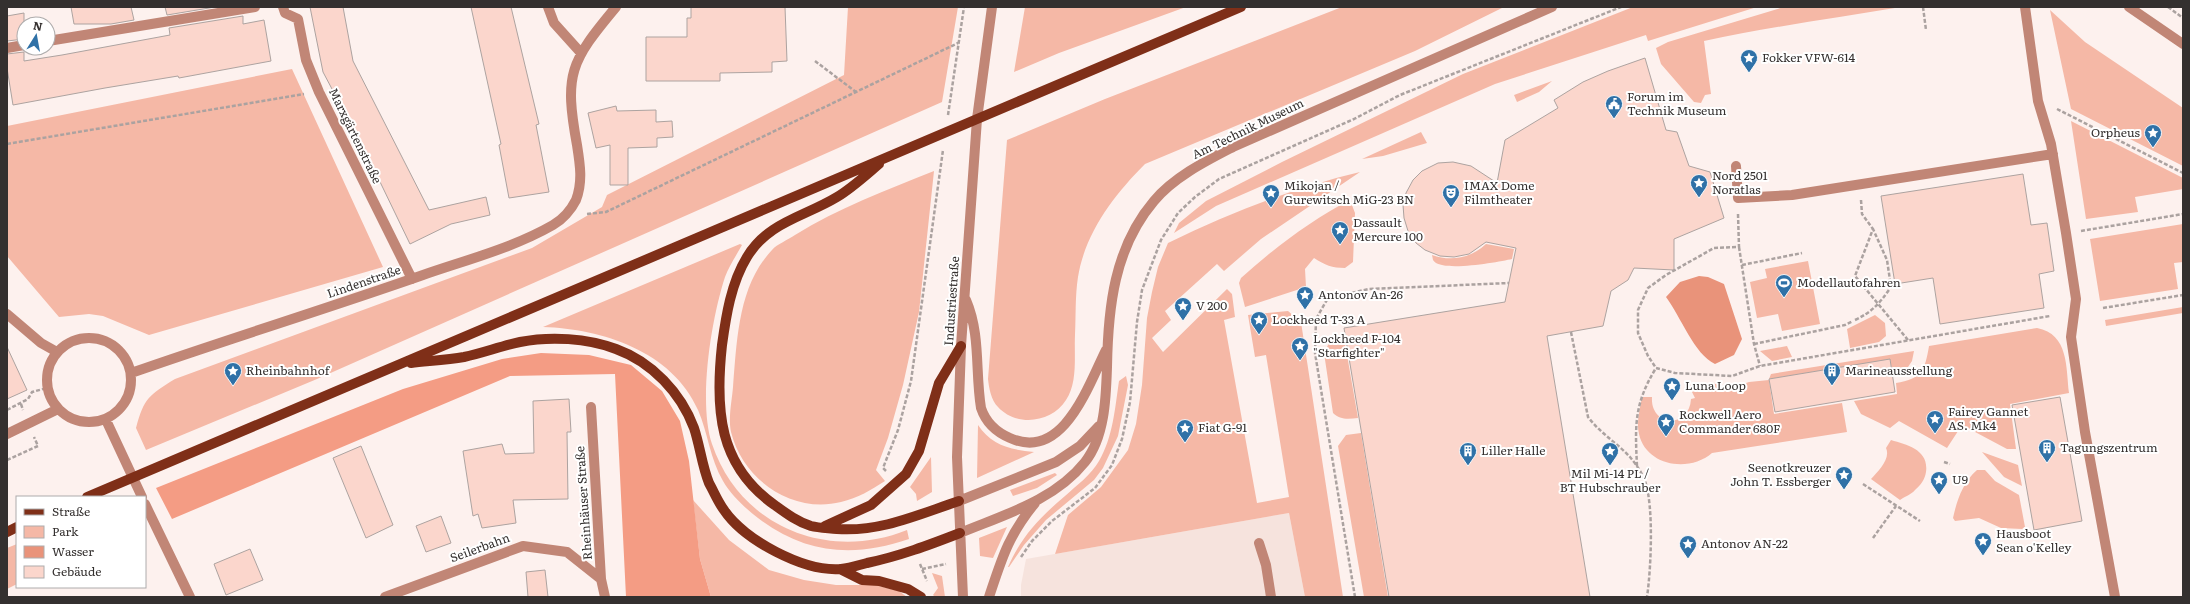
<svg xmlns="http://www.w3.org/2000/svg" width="2190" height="604" font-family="Literata,serif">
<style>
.built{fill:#f6e3dd}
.green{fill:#f5b8a6}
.forest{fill:#f49c84}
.water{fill:#e9937a}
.building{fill:#fbd6cc;stroke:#ada3a0}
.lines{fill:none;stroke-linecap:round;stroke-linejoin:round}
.path{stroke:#aba2a0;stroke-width:2.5;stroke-dasharray:4 2;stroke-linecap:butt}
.minor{stroke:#c18676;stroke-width:10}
.major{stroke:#7f2f18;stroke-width:10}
.labels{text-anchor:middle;stroke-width:4;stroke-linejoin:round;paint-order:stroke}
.poi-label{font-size:12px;fill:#34302f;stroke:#fff;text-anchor:start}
.street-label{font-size:12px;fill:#34302f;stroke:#fff}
</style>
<rect width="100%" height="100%" fill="#fdf1ee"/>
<!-- built -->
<path class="built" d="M1289 513 1305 597H1021V585L1026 559Z"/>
<!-- green -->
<path class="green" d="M848 7H958L942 102 317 379 146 450 136 428C144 398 149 395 175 379L532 248 602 207 607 195 844 75Z
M1025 7H1186L1059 53 1014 72Z
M1342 7H1504L1415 51 1145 164C1114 195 1085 233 1078 277 1075 296 1076 316 1075 335 1074 356 1078 382 1066 400 1052 423 1016 427 998 407 991 400 989 388 988 379L1007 140 1105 99Z
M1633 7H1757L1648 41 1646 35 1495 84 1216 206 1174 233 1179 223 1206 201 1282 162 1463 74Z
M1784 7H1901C1835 18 1769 27 1704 41L1711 94 1705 95 1701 103 1694 102 1661 64 1656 48 1668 42Z
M2050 10 2085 42 2183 108V166L2071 109Z
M292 69 383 267 149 335 103 316 89 314 59 317 7 256V126Z
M1552 81 1539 92 1517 102 1514 95Z
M2071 121 2183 178V189L2135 197 2138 212 2086 219Z
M1421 132 1427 143 1383 156 1362 159Z
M934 171 919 312 903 385 888 438 876 470 885 481C871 490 858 498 841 502 792 514 743 480 731 432 728 418 732 400 733 387 737 340 738 286 772 250 777 244 788 240 795 235 838 208 887 190 934 171Z
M1360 172 1261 239 1224 271 1217 264 1165 311 1171 320 1152 338 1163 352 1227 289 1232 294 1235 317 1224 320 1257 503 1289 497 1266 355 1255 357 1248 315 1288 311 1301 322 1343 597H1305L1289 513 1055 554 1068 515 1101 487 1128 450 1136 424 1142 385 1147 318 1152 292 1158 267 1168 243C1230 213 1293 188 1360 172Z
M1350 200 1355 213 1353 262 1345 268C1332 268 1325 265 1314 258L1305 269 1306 287 1245 307 1239 283 1241 278C1273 249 1311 220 1350 200Z
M2183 224V262L2174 263 2178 289 2100 301 2090 239Z
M740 244 742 245C736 256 729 266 725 277 711 320 698 402 712 444 740 527 828 562 907 530L909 539C854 558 805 554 758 518 745 508 731 495 723 481 710 459 708 433 698 410 672 351 602 329 543 327Z
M1486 244 1514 249 1512 259C1498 262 1440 273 1433 260L1432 255C1451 262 1471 258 1486 244Z
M1808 261 1820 324 1782 331 1778 314 1757 318 1750 282 1767 278 1765 269Z
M2183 307V313L2106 326 2105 320Z
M1875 315 1885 323 1886 336 1879 342 1850 348 1847 329Z
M2037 328C2069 334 2066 368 2069 393L2010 404 2016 449H2007L1962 425 1947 448 1899 421 1890 428 1861 414 1854 401 1897 394 1896 383C1921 379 1925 371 1929 346Z
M1343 332 1358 418C1348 419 1340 420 1333 413L1324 353 1329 343Z
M1787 346 1792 357 1772 361 1760 351Z
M1914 351 1912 361 1908 367 1892 370 1890 360 1769 379 1771 374Z
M1126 376 1128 385 1118 436 1103 468 1094 480 1046 520 1024 545 1009 567H1008C1021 537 1040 517 1065 496 1077 485 1091 475 1099 461 1113 437 1115 408 1119 381Z
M1769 380 1774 414 1842 403 1847 432 1712 453C1689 473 1646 466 1639 434 1636 422 1640 409 1642 397H1652C1650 426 1689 430 1691 399L1695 398 1689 386 1708 383 1716 384 1724 389 1731 388 1749 382Z
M978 425C991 445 1011 450 1034 452L977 478Z
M1361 433 1388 597H1364L1338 446 1346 435Z
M1891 440C1908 445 1929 450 1926 472 1925 479 1921 485 1915 490 1911 495 1905 496 1900 500L1871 479C1878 471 1891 459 1886 448Z
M1982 452 2018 465 2022 486 2004 477Z
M931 457 932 492 917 501 916 494 910 487Z
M1977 470H1985L1995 481 2019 495 2025 527 2022 529 2001 528 1979 518 1955 521 1953 518C1957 500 1963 482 1977 470Z
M1055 473 1057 475 1037 488 1013 496 1010 490Z
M693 500 729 540 769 570 804 580 836 585H875L899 591 907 597H711L700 559Z
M1007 527 993 558 980 556 979 538Z
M17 544V584L7 589V548Z
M932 573 942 576 945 597H935L933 595 938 588Z"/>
<!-- forest -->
<path class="forest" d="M541 353 589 355 631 365 662 391 680 421 689 461 700 559 711 597H626L615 374 510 376 172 519 156 488 403 389 502 359Z"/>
<!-- water -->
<path class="water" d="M1699 276 1708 277 1724 284 1742 339 1734 355 1715 364C1694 354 1681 317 1666 297L1680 282Z"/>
<!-- building -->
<path class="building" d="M71 7H131L134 20 111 24H74Z
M165 7H215L167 15Z
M310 7H343L353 61 429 210 486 197 490 215 451 224 410 244 368 157 323 72Z
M471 7H511L539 124 536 125 549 192 509 198 499 145 501 144Z
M691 7H785L787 61 772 62V72L720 73V81H646V37H687V18H691Z
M24 13V39L7 41V16Z
M243 16V24L264 20 271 61 179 78 178 76 105 88 13 105 7 68V54L24 52V61L62 55 170 35 169 28Z
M1645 58 1666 130 1677 132 1689 166 1710 172 1724 218 1674 239V270L1634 268 1628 280 1611 291 1603 326 1547 336 1590 597H1389L1344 328 1505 302 1516 248 1486 242 1469 254 1454 257 1440 256 1425 250 1416 243 1408 231 1404 218 1403 205 1406 193 1413 180 1422 171 1438 163 1453 162 1471 166 1497 183 1505 140 1558 108 1554 100 1583 82 1608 71Z
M616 106 617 111 656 110V122L672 121 673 137 657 138V147L628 148V185H610V145L596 148 588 113Z
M2023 174 2031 225 2047 223 2054 271 2039 274 2044 308 1940 324 1933 278 1895 284 1881 196Z
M7 347 27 390 7 399Z
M1890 359 1895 392 1775 412 1769 379Z
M2060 397 2082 521 2034 530 2012 405Z
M569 399 571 432H567L568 499 513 500 516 523 482 528 478 514 473 516 463 451 502 444 505 454 534 453 533 401Z
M361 446 393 525 366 538 333 458Z
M441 516 451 543 426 552 416 526Z
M250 549 263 580 226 595 214 564Z
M545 570 548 597H528L526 572Z"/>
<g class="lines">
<!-- path -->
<path class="path" d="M1923 7 1926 30
M2168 7 2183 18
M815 61 856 92
M2057 109 2183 173
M948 115 964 7
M7 144 304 94
M1861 200 1862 214 1873 229 1855 276 1908 340
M587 214 606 212 958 43
M1738 214 1739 247 1714 248 1666 275 1648 288 1638 310V333L1648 356 1656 368 1675 373 1732 376 1760 366 2050 316
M2081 231 2183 214
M1739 247 1754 344 1760 366
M1742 265 1802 253
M2103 308 2183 295
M1855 320C1872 312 1880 303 1891 287L1887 260 1873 229
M1571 332 1588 417C1600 433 1617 443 1630 457 1636 464 1642 473 1645 481 1654 506 1651 570 1647 597
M1754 344 1845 325 1853 321
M21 404 23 410
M7 410 28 399 32 392 47 388
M7 460 38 446 34 437
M1944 462 1950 464
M1637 466C1635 425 1634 404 1656 368
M886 471 883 468 898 430 911 381 943 150
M1863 484 1920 521
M1873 538 1896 506
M1021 557 1032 541 1052 521 1095 488 1112 465 1122 439 1130 402 1137 322 1142 290 1161 240 1178 213 1195 197 1219 179 1354 119 1400 95 1621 7
M920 564 927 581
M922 569 946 564
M1355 597 1315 353 1316 319 1328 298 1369 289 1509 283"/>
<!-- minor -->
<path class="minor" d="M283 7 285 13 298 19 306 60 319 92 412 279
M548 7 554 23 581 53
M2025 7 2038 101 2051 144 2066 233 2076 299 2071 337 2085 432 2115 597
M2129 7 2183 44
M48 41 255 7
M7 48 24 45
M1736 166 1738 198 1792 195 2053 154
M966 300C981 335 975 372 981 408 986 423 996 432 1010 438 1063 462 1088 386 1106 350
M7 314 41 343 57 352
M47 380a42 42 0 1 1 84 0a42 42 0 1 1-84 0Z
M131 373C228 339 326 309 423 275 466 260 513 248 553 225 562 220 571 210 576 200 583 182 580 164 577 145 564 74 570 62 616 7
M591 407 601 579 605 597
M106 420 142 497
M7 434 58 409
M959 501 1056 462 1080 446 1099 426
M145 504 190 597
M960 533C1003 515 1054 501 1085 462 1105 437 1106 397 1107 367 1108 308 1114 248 1154 201 1174 177 1206 161 1233 147L1552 7
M1259 543 1266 565 1271 597
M385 597 523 546 567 552 601 579
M963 597 957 457 961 346 977 119 992 7
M989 597C1002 558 1008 536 1035 503"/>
<!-- major -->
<path class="major" d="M879 164C866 175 852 188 837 197 804 217 768 222 747 257 731 283 726 316 722 345 715 409 718 466 776 506 787 514 798 522 811 526 819 528 828 528 837 529 881 532 917 515 959 501
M411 363C428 361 447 360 464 357 483 353 501 346 520 342 550 336 587 338 616 349 652 362 681 393 694 428 700 446 702 466 709 483 714 492 718 502 724 510 744 540 804 572 841 569 850 568 859 565 867 563 900 556 929 545 960 533
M87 497 1241 7
M825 526 871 505 906 474 919 451 939 383 961 346
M7 532 17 527
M840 569 862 580 879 581 908 589 921 597"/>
</g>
<!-- icons -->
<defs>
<symbol id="sight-pin" viewBox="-11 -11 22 30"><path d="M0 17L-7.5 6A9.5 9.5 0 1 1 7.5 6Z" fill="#2f71a7" stroke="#fff"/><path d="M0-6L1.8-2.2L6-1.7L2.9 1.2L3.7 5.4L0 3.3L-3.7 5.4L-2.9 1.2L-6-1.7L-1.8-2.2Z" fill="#fff"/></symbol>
<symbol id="civic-pin" viewBox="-11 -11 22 30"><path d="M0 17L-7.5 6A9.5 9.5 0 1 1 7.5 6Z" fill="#2f71a7" stroke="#fff"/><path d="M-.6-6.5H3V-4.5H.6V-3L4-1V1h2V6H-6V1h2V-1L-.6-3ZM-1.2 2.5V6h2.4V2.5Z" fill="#fff"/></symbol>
<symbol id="theatre-pin" viewBox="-11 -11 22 30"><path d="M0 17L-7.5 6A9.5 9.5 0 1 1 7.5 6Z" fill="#2f71a7" stroke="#fff"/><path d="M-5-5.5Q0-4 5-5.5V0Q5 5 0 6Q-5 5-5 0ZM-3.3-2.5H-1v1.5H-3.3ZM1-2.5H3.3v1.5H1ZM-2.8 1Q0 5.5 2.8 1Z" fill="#fff"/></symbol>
<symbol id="stadium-pin" viewBox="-11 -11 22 30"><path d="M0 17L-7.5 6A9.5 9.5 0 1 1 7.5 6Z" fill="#2f71a7" stroke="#fff"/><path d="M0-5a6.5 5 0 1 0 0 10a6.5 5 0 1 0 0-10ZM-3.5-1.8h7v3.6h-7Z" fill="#fff"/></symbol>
<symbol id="building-pin" viewBox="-11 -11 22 30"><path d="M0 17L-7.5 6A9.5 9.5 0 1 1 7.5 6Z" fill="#2f71a7" stroke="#fff"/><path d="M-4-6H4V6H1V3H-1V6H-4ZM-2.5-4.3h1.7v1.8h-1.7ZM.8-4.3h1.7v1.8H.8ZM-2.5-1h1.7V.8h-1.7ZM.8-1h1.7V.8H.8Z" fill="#fff"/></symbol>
</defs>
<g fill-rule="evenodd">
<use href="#sight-pin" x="1739" y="48" width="20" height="27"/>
<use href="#civic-pin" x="1604" y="94" width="20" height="27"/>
<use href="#sight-pin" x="2143" y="123" width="20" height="27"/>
<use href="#sight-pin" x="1689" y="173" width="20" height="27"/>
<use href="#sight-pin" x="1261" y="183" width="20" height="27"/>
<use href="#theatre-pin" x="1441" y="183" width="20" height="27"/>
<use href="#sight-pin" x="1330" y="220" width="20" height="27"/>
<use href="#stadium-pin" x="1774" y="273" width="20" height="27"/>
<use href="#sight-pin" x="1295" y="285" width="20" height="27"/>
<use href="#sight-pin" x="1173" y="296" width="20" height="27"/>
<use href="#sight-pin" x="1249" y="310" width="20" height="27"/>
<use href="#sight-pin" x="1290" y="336" width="20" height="27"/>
<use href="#sight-pin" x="223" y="361" width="20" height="27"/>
<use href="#building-pin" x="1822" y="361" width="20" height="27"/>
<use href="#sight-pin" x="1662" y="376" width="20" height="27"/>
<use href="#sight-pin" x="1925" y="409" width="20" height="27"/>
<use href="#sight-pin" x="1656" y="412" width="20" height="27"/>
<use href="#sight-pin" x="1175" y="418" width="20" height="27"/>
<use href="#building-pin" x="2037" y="438" width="20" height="27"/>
<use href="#building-pin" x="1458" y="441" width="20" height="27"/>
<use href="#sight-pin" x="1600" y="441" width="20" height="27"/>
<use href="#sight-pin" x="1834" y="465" width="20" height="27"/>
<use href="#sight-pin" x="1929" y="470" width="20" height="27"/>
<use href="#sight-pin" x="1973" y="531" width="20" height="27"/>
<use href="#sight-pin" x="1678" y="534" width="20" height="27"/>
</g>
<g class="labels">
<!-- poi labels -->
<g class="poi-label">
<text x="1762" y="62">Fokker VFW-614</text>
<text x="1627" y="101">Forum im<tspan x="1627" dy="14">Technik Museum</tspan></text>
<text x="2140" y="137" text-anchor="end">Orpheus</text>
<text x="1712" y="180">Nord 2501<tspan x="1712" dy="14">Noratlas</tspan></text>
<text x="1284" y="190">Mikojan /<tspan x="1284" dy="14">Gurewitsch MiG-23 BN</tspan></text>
<text x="1464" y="190">IMAX Dome<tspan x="1464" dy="14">Filmtheater</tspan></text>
<text x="1353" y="227">Dassault<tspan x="1353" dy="14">Mercure 100</tspan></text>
<text x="1797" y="287">Modellautofahren</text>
<text x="1318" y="299">Antonov An-26</text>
<text x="1196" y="310">V 200</text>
<text x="1272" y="324">Lockheed T-33 A</text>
<text x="1313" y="343">Lockheed F-104<tspan x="1313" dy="14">"Starfighter"</tspan></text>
<text x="246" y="375">Rheinbahnhof</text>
<text x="1845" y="375">Marineausstellung</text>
<text x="1685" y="390">Luna Loop</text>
<text x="1948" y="416">Fairey Gannet<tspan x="1948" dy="14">AS. Mk4</tspan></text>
<text x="1679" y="419">Rockwell Aero<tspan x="1679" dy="14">Commander 680F</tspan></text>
<text x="1198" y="432">Fiat G-91</text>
<text x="2060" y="452">Tagungszentrum</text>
<text x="1481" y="455">Liller Halle</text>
<text x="1831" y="472" text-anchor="end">Seenotkreuzer<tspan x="1831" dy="14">John T. Essberger</tspan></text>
<text x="1610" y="478" text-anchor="middle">Mil Mi-14 PL /<tspan x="1610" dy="14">BT Hubschrauber</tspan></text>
<text x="1952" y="484">U9</text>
<text x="1996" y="538">Hausboot<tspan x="1996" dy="14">Sean o'Kelley</tspan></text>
<text x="1701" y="548">Antonov AN-22</text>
</g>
<!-- street labels -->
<g class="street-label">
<text transform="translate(1248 129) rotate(-26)" y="4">Am Technik Museum</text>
<text transform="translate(355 136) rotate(64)" y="4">Marxgärtenstraße</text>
<text transform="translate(364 282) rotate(-19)" y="4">Lindenstraße</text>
<text transform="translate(952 301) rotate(-86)" y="4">Industriestraße</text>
<text transform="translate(584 503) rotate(-94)" y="4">Rheinhäuser Straße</text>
<text transform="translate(480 548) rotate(-20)" y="4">Seilerbahn</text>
</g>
</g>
<!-- border -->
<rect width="2190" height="604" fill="none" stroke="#34302f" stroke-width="16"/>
<!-- legend -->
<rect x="16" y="496" width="130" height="92" fill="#ffffff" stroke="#aeacac"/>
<rect x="24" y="509" width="20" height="6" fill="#7f2f18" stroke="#aeacac"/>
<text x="52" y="516" font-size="12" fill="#34302f">Straße</text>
<rect x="24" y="526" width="20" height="12" fill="#f5b8a6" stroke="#aeacac"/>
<text x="52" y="536" font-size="12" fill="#34302f">Park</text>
<rect x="24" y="546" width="20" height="12" fill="#e9937a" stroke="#aeacac"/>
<text x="52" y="556" font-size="12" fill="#34302f">Wasser</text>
<rect x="24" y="566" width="20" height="12" fill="#fbd6cc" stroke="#aeacac"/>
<text x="52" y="576" font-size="12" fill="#34302f">Gebäude</text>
<!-- north arrow -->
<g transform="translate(36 36) rotate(11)"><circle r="19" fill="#ffffff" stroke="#aeacac"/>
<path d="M0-3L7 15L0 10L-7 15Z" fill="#2f71a7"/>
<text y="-6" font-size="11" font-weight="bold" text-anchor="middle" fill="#34302f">N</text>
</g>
</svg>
